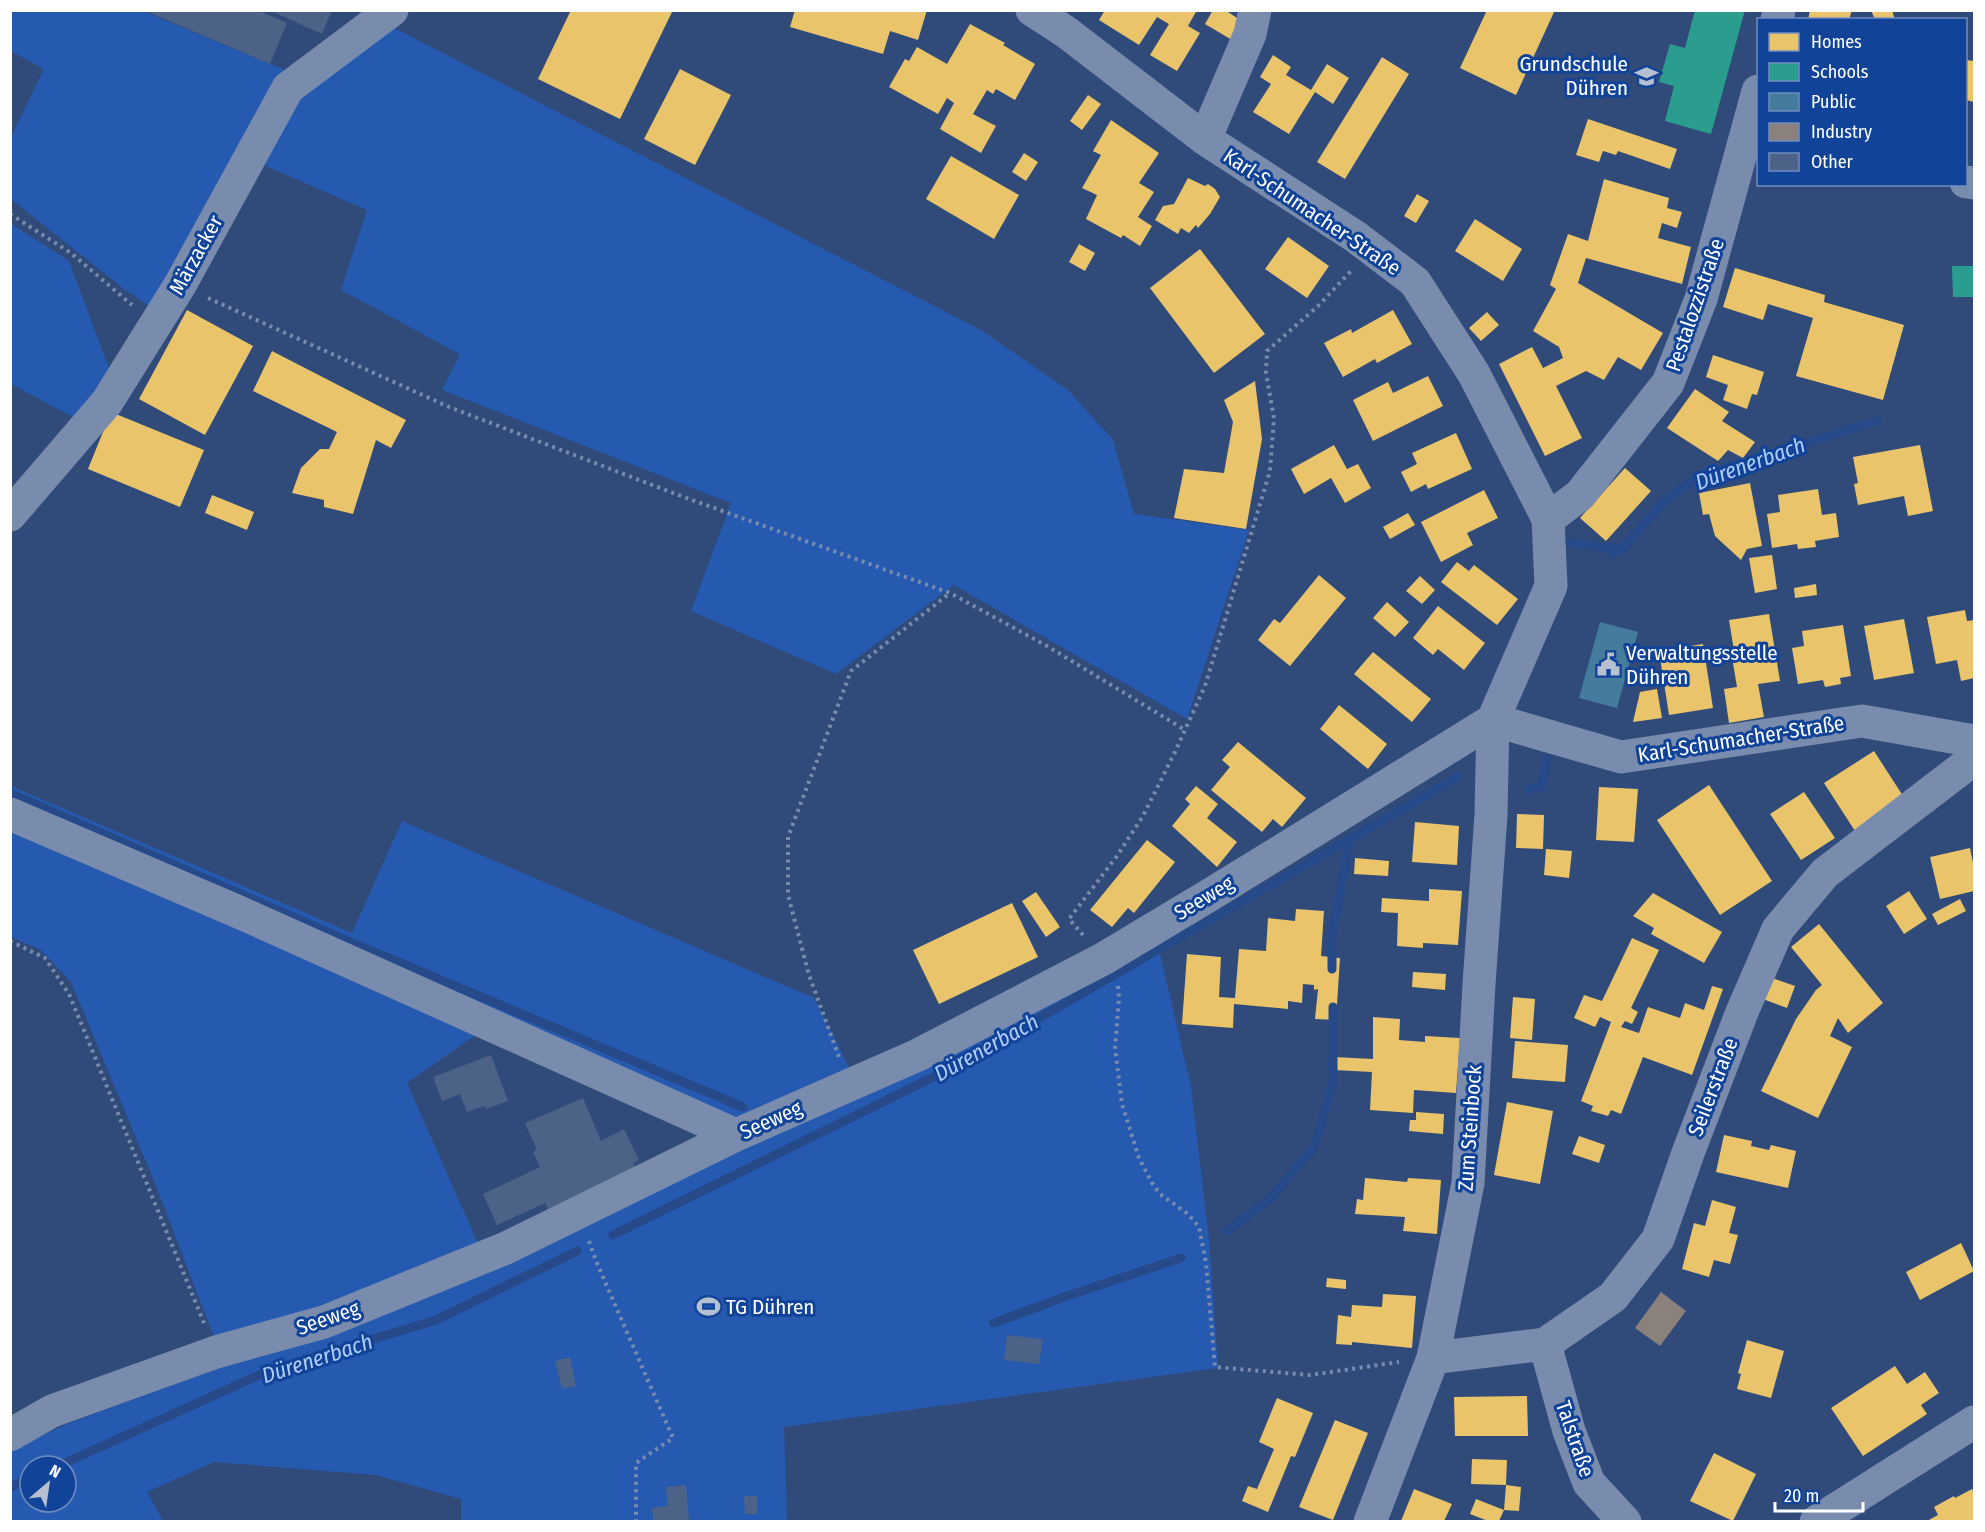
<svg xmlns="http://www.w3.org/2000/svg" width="1985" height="1532" font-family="'Fira Sans Condensed',sans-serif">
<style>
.green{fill:#265ab0;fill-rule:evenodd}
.homes{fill:#e9c46a}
.schools{fill:#2a9d8f}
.public{fill:#457b9d}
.industry{fill:#8a817c}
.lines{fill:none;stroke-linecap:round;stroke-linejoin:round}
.stream{stroke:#264a89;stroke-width:9}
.building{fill:#4c6287}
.path{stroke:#7a8cad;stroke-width:4;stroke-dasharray:3 4.5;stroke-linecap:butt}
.minor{stroke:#7a8cad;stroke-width:33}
.labels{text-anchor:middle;stroke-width:6;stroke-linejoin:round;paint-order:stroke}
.poi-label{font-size:21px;fill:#fff;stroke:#114399;text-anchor:start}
.street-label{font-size:21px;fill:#fff;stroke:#114399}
.water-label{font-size:22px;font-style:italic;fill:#b0cdfa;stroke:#114399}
</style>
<rect width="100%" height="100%" fill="#304b7a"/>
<!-- green -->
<path class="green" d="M11 11H143L297 75 373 17 981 330 1068 390 1113 440 1134 514 1249 530 1187 719 954 585 836 674 691 611 731 503 442 390 460 354 341 290 367 210 236 153 153 308 124 289 11 199 10 139 44 69 11 51Z
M10 223 69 261 113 379 79 420 11 384Z
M11 786 352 933 402 821 814 998 850 1069 1156 936 1191 1087 1209 1239 1218 1368 784 1427 787 1521H461V1499L376 1475 214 1462 147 1492 163 1521H11L10 1451 69 1423 225 1366 155 1183 71 982 41 950 11 937ZM500 1018 736 1148 488 1266 407 1083ZM30 1466H66V1502H30Z"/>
<!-- homes -->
<path class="homes" d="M571 10H673L620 119 538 79Z
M795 10H927L918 40 890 31 883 54 790 27Z
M1105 10H1197L1188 26 1200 33 1177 71 1150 55 1169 24 1157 17 1139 45 1099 20Z
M1213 10H1225L1243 22 1232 40 1205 24Z
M1487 10H1555L1516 95 1460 68Z
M1810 10H1852L1849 20H1808Z
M1871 10H1892L1895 20H1875Z
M970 24 1005 43 1003 45 1035 64 1015 100 996 89 993 94 987 90 973 114 996 126 981 153 940 129 954 103 947 98 938 114 889 87 905 59 909 61 917 47 947 64Z
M1273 55 1291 67 1286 75 1311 90 1327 64 1349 78 1333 104 1315 92 1289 134 1253 112 1271 84 1260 77Z
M1382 57 1409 74 1345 179 1317 162Z
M1966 60 1974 61V102L1966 100Z
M680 69 731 95 695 165 644 139Z
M1088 95 1101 104 1082 130 1070 121Z
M1588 119 1677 149 1670 169 1618 151 1616 155 1603 151 1599 162 1576 155Z
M1111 120 1159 153 1139 183 1154 192 1138 217 1152 226 1140 246 1123 235 1121 238 1086 219 1097 195 1082 188 1101 155 1093 151Z
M1024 153 1038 162 1026 181 1012 172Z
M951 156 1019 195 994 239 926 199Z
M1188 178 1205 186 1208 184 1215 189 1220 197 1210 214 1198 228 1196 225 1189 233 1181 228 1178 234 1155 220 1163 206 1174 204Z
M1604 179 1669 198 1667 208 1682 212 1677 228 1662 223 1658 238 1691 247 1682 284 1586 258 1578 283 1663 333 1641 370 1618 357 1604 380 1586 371 1556 386 1582 438 1545 456 1499 364 1532 347 1543 368 1563 358 1559 347 1533 331 1556 289 1550 285 1568 234 1588 241Z
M1417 194 1429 201 1416 223 1404 216Z
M1475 219 1522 249 1503 281 1455 251Z
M1288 237 1329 266 1307 298 1265 269Z
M1079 244 1095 253 1085 271 1069 262Z
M1200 249 1265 334 1214 373 1150 288Z
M1735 268 1825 295 1824 302 1904 325 1883 400 1796 376 1813 318 1768 304 1763 320 1723 307Z
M187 310 253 346 205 435 139 399Z
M1393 310 1412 344 1377 363 1375 359 1343 377 1324 343 1351 329 1352 333Z
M1487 312 1499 325 1481 341 1469 328Z
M272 351 406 420 391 448 376 440 353 514 324 507V500L292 493 301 468 320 449H329L337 432 253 391Z
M1713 355 1764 372 1757 395 1752 394 1747 409 1723 400 1728 385 1706 377Z
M1428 376 1443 406 1373 441 1353 400 1388 382 1393 393Z
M1255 381 1262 439 1246 529 1174 518 1184 469 1224 473 1233 422 1224 400Z
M1695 389 1729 412 1722 421 1755 442 1743 458 1728 450 1718 461 1667 428Z
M111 412 204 450 180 507 88 469Z
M1456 433 1472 469 1428 489 1426 484 1411 492 1401 472 1417 464 1412 453Z
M1334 445 1347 469 1358 464 1371 488 1345 503 1331 478 1304 494 1291 469Z
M1920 445 1933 511 1908 516 1904 496 1858 505 1854 484 1858 483 1853 457Z
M1625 468 1651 491 1606 541 1580 518Z
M1750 483 1762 546 1747 549 1741 560 1715 536 1709 514 1703 515 1699 493Z
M1818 489 1822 515 1836 513 1839 537 1815 541 1816 547 1798 549 1797 544 1772 548 1767 514 1780 512 1778 495Z
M1484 490 1498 518 1467 533 1473 545 1441 562 1421 522Z
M212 495 254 512 247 530 205 513Z
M1408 513 1415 525 1390 539 1383 527Z
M1772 555 1777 589 1755 593 1749 558Z
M1457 562 1469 571 1474 565 1518 599 1497 625 1441 582Z
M1319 575 1346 598 1290 666 1258 640 1274 619 1280 623Z
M1420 576 1435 590 1422 604 1406 591Z
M1816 584 1817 595 1795 598 1794 588Z
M1387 602 1409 622 1395 637 1373 618Z
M1438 606 1485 643 1464 670 1438 649 1433 655 1413 638Z
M1965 610 1967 621 1974 620V678L1961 681 1957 660 1936 664 1927 617Z
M1769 614 1780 681 1758 684 1764 717 1729 723 1724 689 1737 687 1732 657H1735L1729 620Z
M1904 619 1914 673 1874 680 1864 626Z
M1843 625 1851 676 1840 678 1841 684 1825 687 1823 680 1798 684 1792 648 1804 646 1802 631Z
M1703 644 1713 708 1669 715 1659 651Z
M1373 652 1431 699 1412 722 1354 674Z
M1657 689 1662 718 1633 722 1640 692Z
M1339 705 1387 744 1368 769 1320 729Z
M1238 742 1306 798 1282 827 1273 819 1262 832 1211 790 1230 767 1222 760Z
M1874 751 1905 799 1855 831 1824 783Z
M1709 785 1772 881 1720 915 1657 820Z
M1196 786 1218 804 1207 818 1237 842 1217 867 1172 826 1190 804 1185 799Z
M1599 787 1638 789 1634 842 1596 840Z
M1804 792 1835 838 1801 860 1770 814Z
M1517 814 1544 815 1543 849 1516 848Z
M1415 822 1459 826 1457 865 1412 862Z
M1147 840 1175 862 1134 913 1128 908 1112 927 1090 910Z
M1970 848 1974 868V891L1940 899 1930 857Z
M1546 849 1572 851 1569 878 1544 875Z
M1355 858 1389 861 1388 876 1354 874Z
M1429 889 1462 891 1458 945 1423 943V948L1397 946 1398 913 1381 912 1382 898 1429 901Z
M1909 891 1927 919 1904 934 1886 906Z
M1036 892 1060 927 1046 937 1022 901Z
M1653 893 1722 932 1704 963 1651 934 1654 928 1633 916Z
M1960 899 1966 911 1938 925 1932 914Z
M1012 903 1038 957 939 1004 913 950Z
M1296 909 1324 911 1321 956 1340 958 1336 1020 1315 1019 1318 989 1314 990V985L1303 984 1302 1003 1288 1001V1009L1234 1004 1233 1028 1182 1024 1187 954 1221 957 1219 997 1235 998 1239 949 1266 951 1268 918 1295 921Z
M1819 924 1883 1003 1848 1033 1838 1018 1830 1036 1852 1047 1818 1118 1761 1091 1796 1019 1816 990 1822 985 1791 947Z
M1632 938 1659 950 1631 1008 1638 1012 1632 1024 1625 1021 1621 1027 1639 1033 1648 1007 1680 1018 1685 1003 1704 1010 1712 986 1723 989 1692 1075 1643 1057 1621 1114 1611 1110 1608 1116 1591 1111 1593 1106 1581 1101 1611 1022 1600 1017 1595 1027 1574 1018 1584 995 1602 1001Z
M1413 972 1446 974 1445 990 1412 987Z
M1772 978 1795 986 1787 1008 1763 999Z
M1513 997 1535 999 1532 1040 1510 1038Z
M1373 1017 1400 1019 1399 1040 1425 1042V1036L1460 1038 1456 1093 1414 1090 1413 1113 1370 1110 1372 1072 1334 1070 1335 1057 1373 1059Z
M1515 1041 1568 1045 1565 1082 1512 1078Z
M1507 1102 1553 1111 1540 1184 1494 1175Z
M1416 1112 1444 1114 1443 1134 1409 1131 1410 1120H1416Z
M1724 1135 1752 1141 1751 1146 1769 1150 1771 1145 1796 1151 1788 1188 1716 1172Z
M1579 1136 1605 1145 1599 1163 1572 1154Z
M1365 1178 1407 1182 1408 1178 1441 1180 1437 1234 1403 1231 1405 1217 1355 1214 1357 1199 1363 1200Z
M1712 1200 1736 1207 1729 1233 1738 1235 1730 1264 1714 1260 1709 1277 1682 1269 1694 1223 1705 1226Z
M1961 1243 1974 1271 1920 1300 1906 1272Z
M1327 1278 1346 1280V1289L1326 1287Z
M1383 1294 1416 1296 1412 1348 1352 1342V1345L1336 1344 1338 1315 1351 1317 1352 1305 1382 1307Z
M1747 1340 1784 1351 1771 1398 1737 1389 1741 1374 1738 1373Z
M1895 1366 1907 1384 1925 1372 1939 1393 1921 1405 1927 1414 1863 1456 1831 1408Z
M1527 1396 1528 1436H1455L1454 1397Z
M1277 1398 1313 1413 1295 1457 1291 1456 1268 1512 1242 1501 1248 1486 1257 1489 1274 1449 1259 1442Z
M1335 1420 1368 1433 1333 1520 1299 1507Z
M1714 1453 1756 1474 1733 1521 1690 1501Z
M1472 1459 1507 1460 1506 1485 1471 1484Z
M1506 1485 1521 1487 1519 1511 1504 1510Z
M1414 1489 1452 1504 1444 1521H1401Z
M1972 1489 1974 1494V1521H1927L1938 1515 1934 1507 1954 1496 1955 1498Z
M1476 1499 1504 1510 1499 1521H1488L1470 1514Z"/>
<!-- schools -->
<path class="schools" d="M1695 10H1745L1711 134 1665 121 1674 86 1659 82 1670 44 1685 48Z
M1952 266H1974V297H1953Z"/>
<!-- public -->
<path class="public" d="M1600 622 1638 632 1617 708 1579 698Z"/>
<!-- industry -->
<path class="industry" d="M1661 1292 1686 1311 1660 1346 1635 1328Z"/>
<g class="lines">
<!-- stream -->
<path class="stream" d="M1571 543 1622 550
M1613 554 1622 550 1662 503 1699 476 1877 421
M1528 790 1542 786 1547 759
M10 793 346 940 743 1107
M1332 969V935L1350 840
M1227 1231 1271 1198 1314 1147 1333 1083V1007
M613 1235 956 1066 1458 777
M994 1323 1067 1296 1181 1258
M58 1466 266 1372 436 1320 577 1251
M10 1487 30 1478"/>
</g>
<!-- building -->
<path class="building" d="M143 10H257L287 23 270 64Z
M269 10H332L322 34Z
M491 1055 508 1101 486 1109 484 1106 467 1112 460 1094 442 1101 433 1077Z
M583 1098 601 1141 624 1129 639 1160 633 1163 636 1170 549 1211 545 1203 497 1225 483 1194 540 1167 533 1152 537 1150 525 1123Z
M1007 1335 1043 1339 1039 1364 1004 1360Z
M570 1357 576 1386 562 1389 555 1361Z
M686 1485 689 1522H653L652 1508 668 1506 666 1487Z
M744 1496H757V1514H745Z"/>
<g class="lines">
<!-- path -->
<path class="path" d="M10 214 71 253 132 305
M208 298 449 407 681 496 950 593 1047 646 1185 730
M1083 935 1069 919 1117 856 1143 816 1175 752 1205 686 1270 471 1274 418 1266 373 1267 351 1318 306 1351 271
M10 941 45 958 69 994 204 1323
M1118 986 1119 998 1115 1048 1122 1104 1139 1158 1152 1183 1160 1194 1188 1214 1199 1227 1206 1263 1215 1367 1310 1375 1399 1362
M839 1057 809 975 788 895V837L851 671 950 593
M589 1241 596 1261 673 1438 636 1463V1522"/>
<!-- minor -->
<path class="minor" d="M1032 10 1066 32 1205 139 1356 237 1415 282 1474 374 1548 519 1551 586 1493 720 1491 815 1479 984 1468 1183 1433 1358 1370 1522
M1777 20 1779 10
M1205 139 1250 34 1255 10
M1966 182 1974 183
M10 515 107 402 180 285 288 88 392 10
M1548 519 1580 495 1668 383 1701 299 1758 91
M1493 720 1621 757 1862 721 1974 741
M10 814 241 913 736 1135
M1545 1344 1569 1431 1589 1483 1625 1522
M1433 1358 1545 1344 1613 1297 1658 1239 1688 1153 1742 1012 1778 929 1825 873 1974 759
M10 1435 52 1411 216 1352 324 1322 506 1248 736 1135 918 1055 1103 959 1213 893 1493 720
M1816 1522 1974 1422"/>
</g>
<!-- icons -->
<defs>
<symbol id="school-bare" viewBox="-9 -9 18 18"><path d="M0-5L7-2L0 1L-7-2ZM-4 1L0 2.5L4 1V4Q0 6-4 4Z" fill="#b7c0d0" stroke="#114399" stroke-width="2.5" paint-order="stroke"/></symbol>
<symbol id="civic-bare" viewBox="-9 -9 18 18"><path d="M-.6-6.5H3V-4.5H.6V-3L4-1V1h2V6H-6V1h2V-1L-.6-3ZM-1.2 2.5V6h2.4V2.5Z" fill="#b7c0d0" stroke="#114399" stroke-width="2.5" paint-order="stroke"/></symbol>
<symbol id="stadium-bare" viewBox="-9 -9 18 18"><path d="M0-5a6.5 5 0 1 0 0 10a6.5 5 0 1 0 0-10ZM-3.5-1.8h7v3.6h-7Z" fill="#b7c0d0" stroke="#114399" stroke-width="2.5" paint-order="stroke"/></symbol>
</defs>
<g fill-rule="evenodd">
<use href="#school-bare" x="1630" y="60" width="33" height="33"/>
<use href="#civic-bare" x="1592" y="648" width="33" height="33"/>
<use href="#stadium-bare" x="692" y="1290" width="33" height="33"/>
</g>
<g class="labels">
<!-- poi labels -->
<g class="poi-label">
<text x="1628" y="71" text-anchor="end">Grundschule<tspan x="1628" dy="24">Dühren</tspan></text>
<text x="1626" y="660">Verwaltungsstelle<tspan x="1626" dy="24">Dühren</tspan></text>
<text x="726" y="1314">TG Dühren</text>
</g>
<!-- street labels -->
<g class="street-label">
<text transform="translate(1312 212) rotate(34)" y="7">Karl-Schumacher-Straße</text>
<text transform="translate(196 255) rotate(-61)" y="7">Märzacker</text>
<text transform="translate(1695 305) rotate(-71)" y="7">Pestalozzistraße</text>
<text transform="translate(1741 739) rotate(-9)" y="7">Karl-Schumacher-Straße</text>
<text transform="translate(1204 898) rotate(-31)" y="7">Seeweg</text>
<text transform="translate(1713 1087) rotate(-69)" y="7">Seilerstraße</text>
<text transform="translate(771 1120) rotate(-24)" y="7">Seeweg</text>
<text transform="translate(1470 1128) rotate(-86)" y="7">Zum Steinbock</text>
<text transform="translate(328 1318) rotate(-19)" y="7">Seeweg</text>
<text transform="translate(1575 1439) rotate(71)" y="7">Talstraße</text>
</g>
<!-- water labels -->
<g class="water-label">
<text transform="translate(1750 463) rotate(-20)" y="8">Dürenerbach</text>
<text transform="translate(986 1047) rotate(-29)" y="8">Dürenerbach</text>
<text transform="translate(317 1358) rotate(-18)" y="8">Dürenerbach</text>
</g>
</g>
<!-- border -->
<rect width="1985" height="1532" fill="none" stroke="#ffffff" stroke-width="24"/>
<!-- legend -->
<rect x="1757" y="18" width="210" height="168" fill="#114399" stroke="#708ec2" stroke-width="1.5"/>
<rect x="1769" y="33" width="30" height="18" fill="#e9c46a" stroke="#708ec2" stroke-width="1.5"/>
<text x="1811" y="48" font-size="18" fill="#ffffff">Homes</text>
<rect x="1769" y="63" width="30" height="18" fill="#2a9d8f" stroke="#708ec2" stroke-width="1.5"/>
<text x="1811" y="78" font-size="18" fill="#ffffff">Schools</text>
<rect x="1769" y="93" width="30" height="18" fill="#457b9d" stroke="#708ec2" stroke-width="1.5"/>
<text x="1811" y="108" font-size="18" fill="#ffffff">Public</text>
<rect x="1769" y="123" width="30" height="18" fill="#8a817c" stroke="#708ec2" stroke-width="1.5"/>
<text x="1811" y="138" font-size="18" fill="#ffffff">Industry</text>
<rect x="1769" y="153" width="30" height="18" fill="#4c6287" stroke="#708ec2" stroke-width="1.5"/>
<text x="1811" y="168" font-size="18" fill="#ffffff">Other</text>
<!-- north arrow -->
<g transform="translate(48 1484) rotate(29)"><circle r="28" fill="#114399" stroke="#708ec2" stroke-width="1.5"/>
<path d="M0-4.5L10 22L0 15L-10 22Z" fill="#b7c0d0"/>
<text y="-9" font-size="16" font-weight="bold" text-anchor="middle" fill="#ffffff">N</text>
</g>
<!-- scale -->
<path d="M1775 1502v9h88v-9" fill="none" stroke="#ffffff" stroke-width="3"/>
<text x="1784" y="1502" font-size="18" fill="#ffffff" stroke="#114399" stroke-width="4.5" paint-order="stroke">20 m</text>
</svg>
